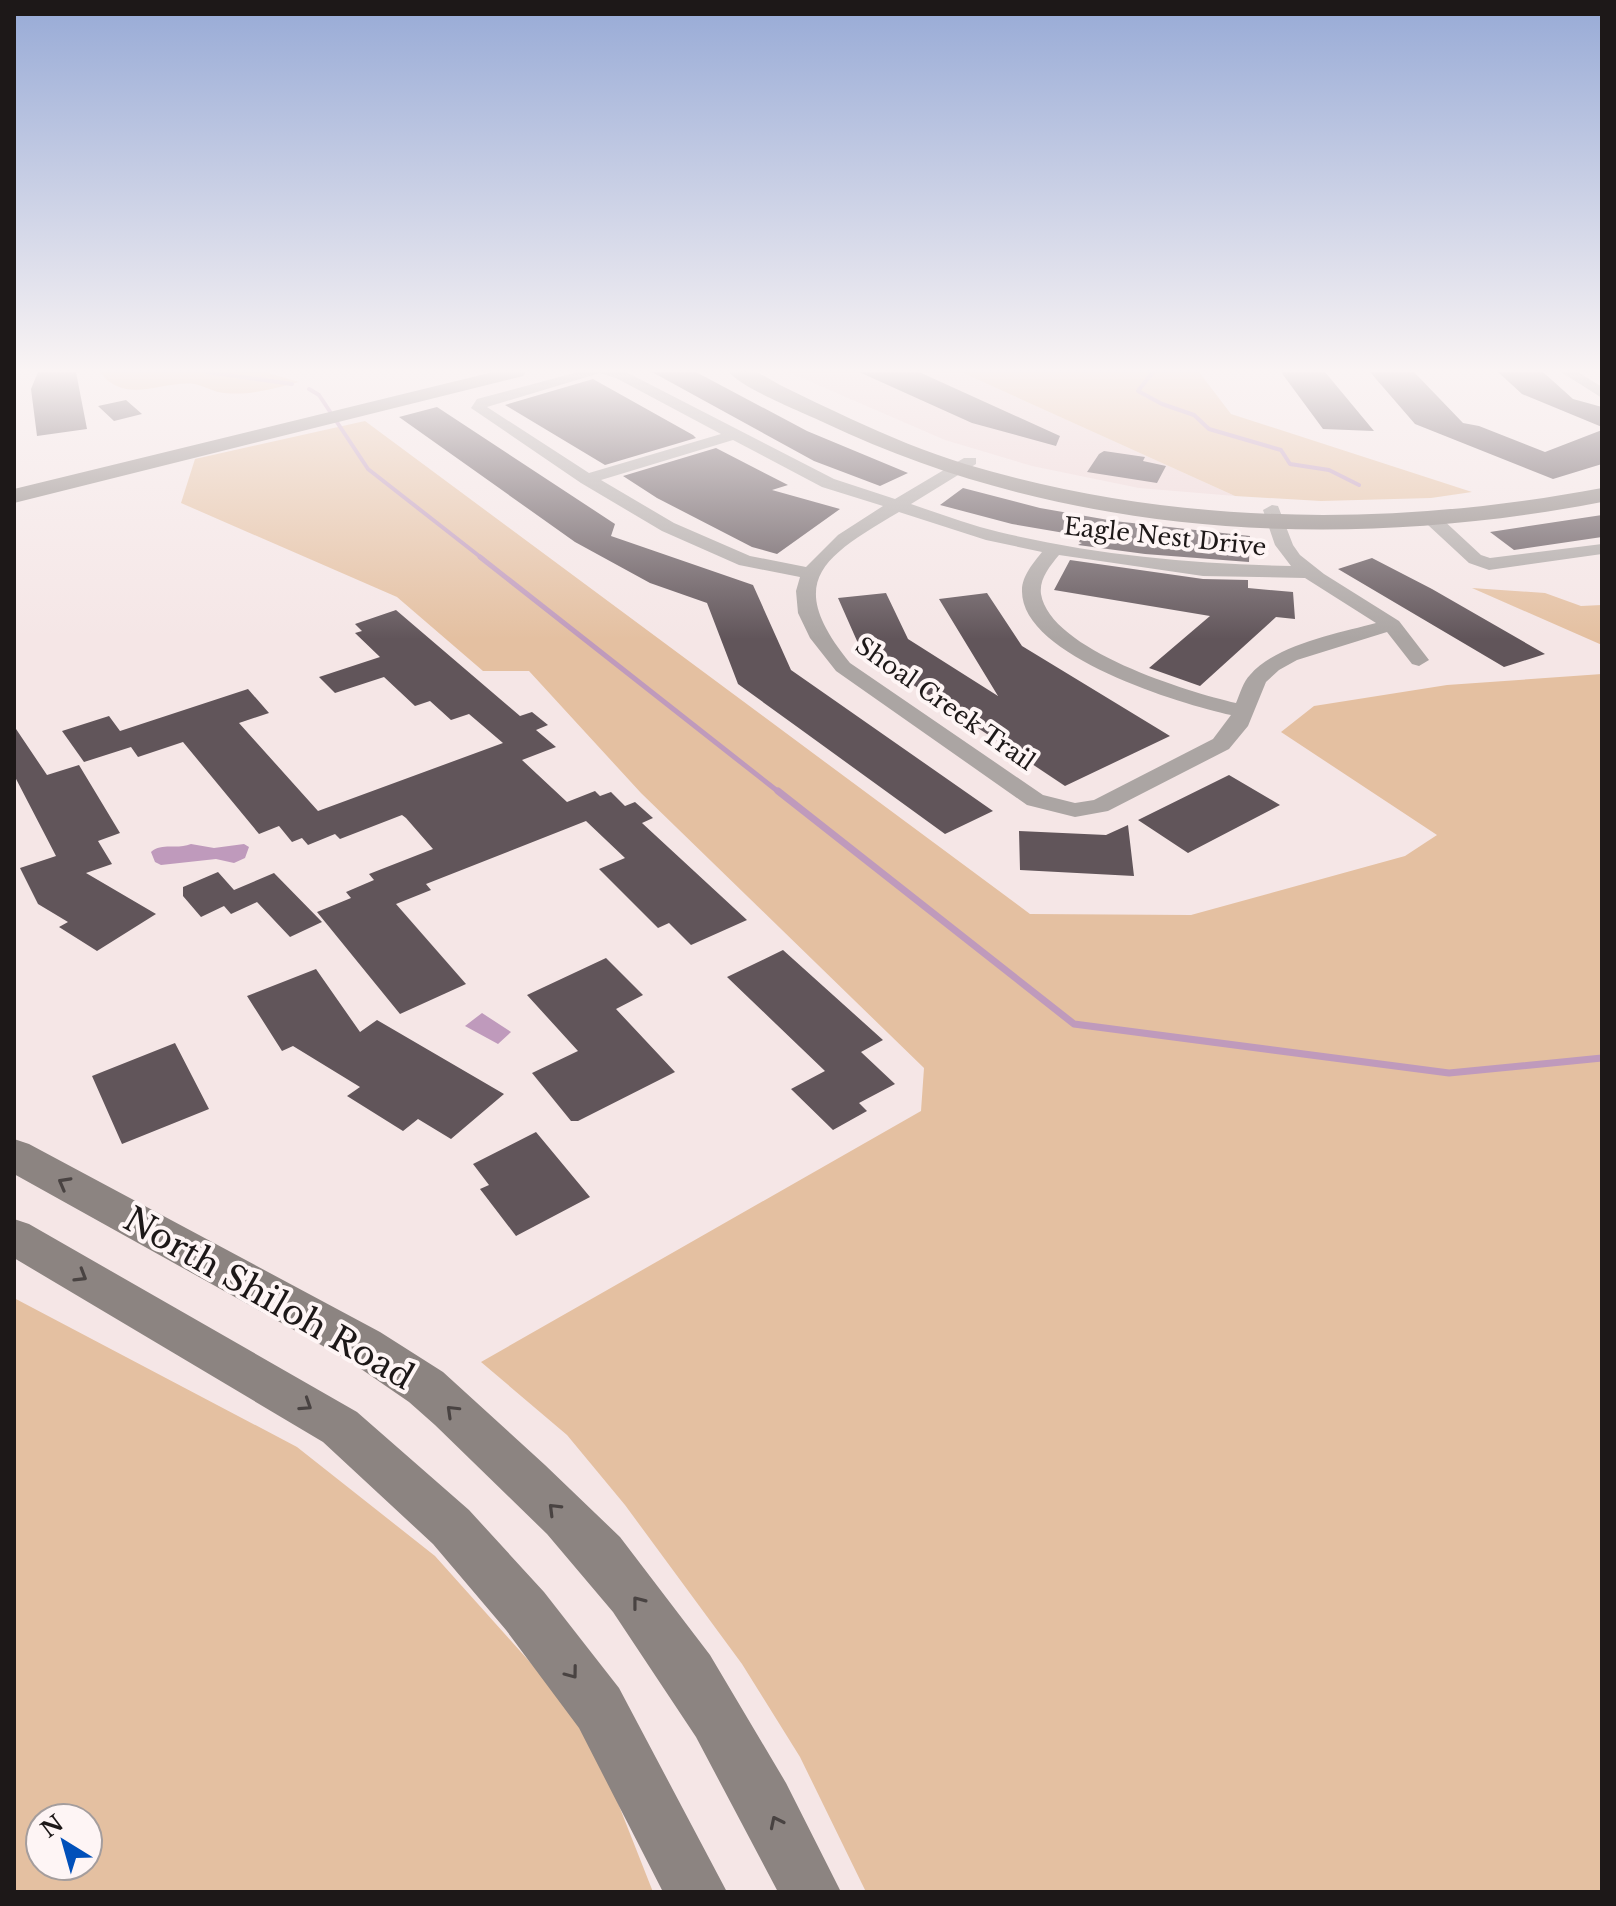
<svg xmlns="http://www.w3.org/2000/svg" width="1616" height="1906" font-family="'Libre Baskerville',serif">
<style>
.built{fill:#eed6d6}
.green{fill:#e4c0a1;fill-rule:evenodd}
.water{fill:#bf9abc}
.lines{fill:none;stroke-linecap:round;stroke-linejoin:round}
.stream-far2{stroke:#bf9abc;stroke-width:4}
.stream-far1{stroke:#bf9abc;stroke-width:5}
.stream{stroke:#bf9abc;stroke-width:7}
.building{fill:#61555a}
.street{fill:#aba5a3;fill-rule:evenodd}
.secondary{fill:#8c8481;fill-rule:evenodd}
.oneway{stroke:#494342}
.labels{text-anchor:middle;stroke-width:8;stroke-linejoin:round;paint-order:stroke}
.far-street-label{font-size:24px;fill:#1d1818;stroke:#fef5f5}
.near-street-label{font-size:34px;fill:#1d1818;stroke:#fef5f5}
</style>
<rect width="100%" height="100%" fill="#f5e6e6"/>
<!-- built -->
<path class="built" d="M788 372H961L1235 496 1139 488 1032 466 945 440Z"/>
<!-- green -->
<path class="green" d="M100 372H265L299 382C273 389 245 397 218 392 210 390 202 385 194 384 163 380 125 406 100 372Z
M961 372H1199L1231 414 1472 492 1431 498 1321 501 1235 496Z
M365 421 1030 914 1191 915 1405 856 1437 835 1281 732 1314 706 1447 685 1602 674V1892H866L800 1757 742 1664 625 1505 567 1435 481 1362 921 1111 924 1068 641 793 529 671H483L397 597 181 503 195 459Z
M1472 588 1545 593 1581 606 1602 605V645Z
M14 1298 297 1447 435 1556 588 1727 653 1892H14ZM40 1818H88V1866H40Z"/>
<!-- water -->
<path class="water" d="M191 844 214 848 244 844 249 847 245 858 234 863 216 859 161 865 155 862 151 852C162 842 177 850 191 844Z
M482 1013 511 1032 498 1044 465 1026Z"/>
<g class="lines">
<!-- stream-far2 -->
<path class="stream-far2" d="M207 372 292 384
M1153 372 1138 391 1162 404 1194 415 1209 429 1281 450 1290 464 1329 470 1359 485
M309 389 319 395 368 469 483 559"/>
<!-- stream-far1 -->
<path class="stream-far1" d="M480 557 780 793"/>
<!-- stream -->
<path class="stream" d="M778 791 1074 1024 1449 1073 1602 1058"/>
</g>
<!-- building -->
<path class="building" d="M38 372H76L87 429 37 436 31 389Z
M652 372H696L807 431 908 473 880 486 814 461Z
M859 372H919L1060 436 1056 446 972 423Z
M1281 372H1325L1374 431 1323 429Z
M1370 372H1414L1463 423 1479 426 1545 452 1602 430V464L1553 479 1415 424Z
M1498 372H1543L1573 399 1602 407V427L1522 394Z
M593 379 693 435 696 438 605 465 505 405Z
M126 400 142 414 114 421 98 406Z
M437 407 615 524 611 536 753 585 791 670 993 811 945 834 796 726 738 684 707 603 650 583 575 542 399 417Z
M716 448 788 485 772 490 840 509 777 554 752 547 657 498 623 476Z
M1104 451 1145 457 1143 461 1166 466 1157 483 1087 472 1099 454Z
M963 488 1040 508 1114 521 1250 536 1249 562 1145 554 1078 545 1082 543 1079 542 1082 536 1012 524 940 505Z
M1602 515V537L1514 550 1490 532Z
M1372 558 1432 589 1545 654 1504 667 1338 569Z
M1070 560 1203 579 1248 580V588L1293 592 1295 619 1276 617 1200 686 1149 668 1210 616 1054 590Z
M886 593 908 639 998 696 939 599 987 593 1022 646 1170 736 1065 786 861 650 838 598Z
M396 610 520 716 532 712 548 725 536 730 556 747 522 760 567 802 595 791 600 796 611 792 625 806 635 802 653 818 642 823 747 920 691 945 669 923 658 928 599 869 625 858 586 821 426 884 431 890 396 904 466 984 400 1014 317 912 351 898 346 892 374 880 369 874 433 849 406 818 402 815 340 839 335 834 308 845 302 838 292 842 279 826 259 834 183 742 138 757 131 747 84 762 62 731 109 716 120 731 248 689 269 713 239 723 318 811 503 743 469 714 451 720 430 701 415 706 384 677 335 693 319 677 380 657 355 633 362 631 355 624Z
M14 726 47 775 79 765 120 833 98 841 112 864 86 873 156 914 97 951 59 927 68 922 38 904 20 868 56 856 14 775Z
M1229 775 1280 805 1188 853 1138 820Z
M1128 825 1134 876 1020 870 1019 831 1106 835Z
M218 872 234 890 274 873 322 922 290 937 257 902 231 914 224 906 201 917 183 896V887Z
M783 950 883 1040 861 1052 895 1084 859 1103 867 1111 833 1130 791 1089 825 1071 727 977Z
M606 958 643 995 616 1009 675 1072 578 1121H571L532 1073 578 1051 527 995Z
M316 969 360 1032 377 1020 504 1094 451 1139 418 1119 403 1131 347 1096 360 1087 293 1046 282 1051 247 996Z
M175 1043 209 1109 122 1144 92 1076Z
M536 1132 590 1197 516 1236 480 1189 489 1185 473 1164Z"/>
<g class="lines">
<!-- street -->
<path class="street" d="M578 372H626L834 479 895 499 964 458H976V464L911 504C940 514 970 525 999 532 1095 555 1193 564 1291 566L1275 545 1263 510 1272 505 1278 506 1293 545 1300 555 1324 574 1399 621 1429 660 1419 666 1412 664 1387 632 1297 660 1279 670 1266 682 1248 726 1229 749 1108 811 1075 817 1027 805 836 671 810 638 798 613 796 591 800 577 739 565 662 531 581 483 471 408 477 399ZM600 373 616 378 721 434 589 473 487 407ZM733 440 822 487 883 506 838 535 806 567 750 556 674 523 601 480ZM899 512 986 540 1042 552C1034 562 1022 576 1022 590 1020 656 1181 704 1231 715L1213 739 1094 800 1075 803 1043 795 850 663C783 581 823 557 899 512ZM1059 555 1203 576 1305 578 1376 623C1339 633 1275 645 1250 675 1243 682 1240 694 1236 703 1188 692 1050 650 1041 594 1039 579 1050 566 1059 555Z
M1561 372H1578L1602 387V398Z
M1434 516 1440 517 1481 555 1490 558 1602 544V554L1489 570 1469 563 1428 525 1425 521Z"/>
<!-- secondary -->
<path class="secondary" d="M493 372H526L523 376 14 503V489Z
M729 372C736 372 746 370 753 372 762 373 772 381 780 385 804 397 828 408 851 419 888 436 926 452 965 464 1173 526 1389 528 1602 488V502C1342 552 1067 538 825 423 804 413 741 388 729 372Z
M14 1139 29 1144 380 1332 443 1372 545 1465 620 1537 710 1655 786 1783 841 1892H778L696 1737 613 1612 547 1534 435 1425 409 1402 348 1360 14 1174Z
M14 1219 29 1224 357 1412 469 1510 544 1592 619 1688 727 1892H663L579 1728 506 1630 433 1544 323 1442 14 1258Z"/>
</g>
<!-- one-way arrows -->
<defs><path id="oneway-chevron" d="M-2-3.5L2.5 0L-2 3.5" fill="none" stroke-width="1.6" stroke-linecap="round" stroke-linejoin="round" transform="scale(2)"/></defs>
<g class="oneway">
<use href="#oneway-chevron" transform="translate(64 1183) rotate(-151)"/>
<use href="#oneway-chevron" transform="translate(81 1276) rotate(31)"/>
<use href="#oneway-chevron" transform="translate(306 1405) rotate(33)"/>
<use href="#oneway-chevron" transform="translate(452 1411) rotate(-136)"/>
<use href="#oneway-chevron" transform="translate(554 1509) rotate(-135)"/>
<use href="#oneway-chevron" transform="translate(638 1602) rotate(-128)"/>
<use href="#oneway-chevron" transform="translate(572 1673) rotate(53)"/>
<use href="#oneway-chevron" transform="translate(776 1822) rotate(-116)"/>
</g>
<!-- sky -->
<linearGradient id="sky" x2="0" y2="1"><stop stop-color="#97aad6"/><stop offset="0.58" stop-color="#faf4f4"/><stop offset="1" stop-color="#faf4f4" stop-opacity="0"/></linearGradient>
<rect width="1616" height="639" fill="url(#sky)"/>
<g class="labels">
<!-- far-street labels -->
<g class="far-street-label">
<text transform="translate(1165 537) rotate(6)" y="8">Eagle Nest Drive</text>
<text transform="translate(945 704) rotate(35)" y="8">Shoal Creek Trail</text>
</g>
<!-- near-street labels -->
<g class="near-street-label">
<text transform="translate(269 1298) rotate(30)" y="12">North Shiloh Road</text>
</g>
</g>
<!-- border -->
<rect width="1616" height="1906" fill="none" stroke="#1d1818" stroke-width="32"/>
<!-- north arrow -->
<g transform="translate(64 1842) rotate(323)"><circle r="38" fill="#fef5f5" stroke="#a49d9d" stroke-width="2"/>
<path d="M0-6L14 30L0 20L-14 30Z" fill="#0150ba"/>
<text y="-12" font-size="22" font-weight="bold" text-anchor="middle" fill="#1d1818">N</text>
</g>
</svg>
